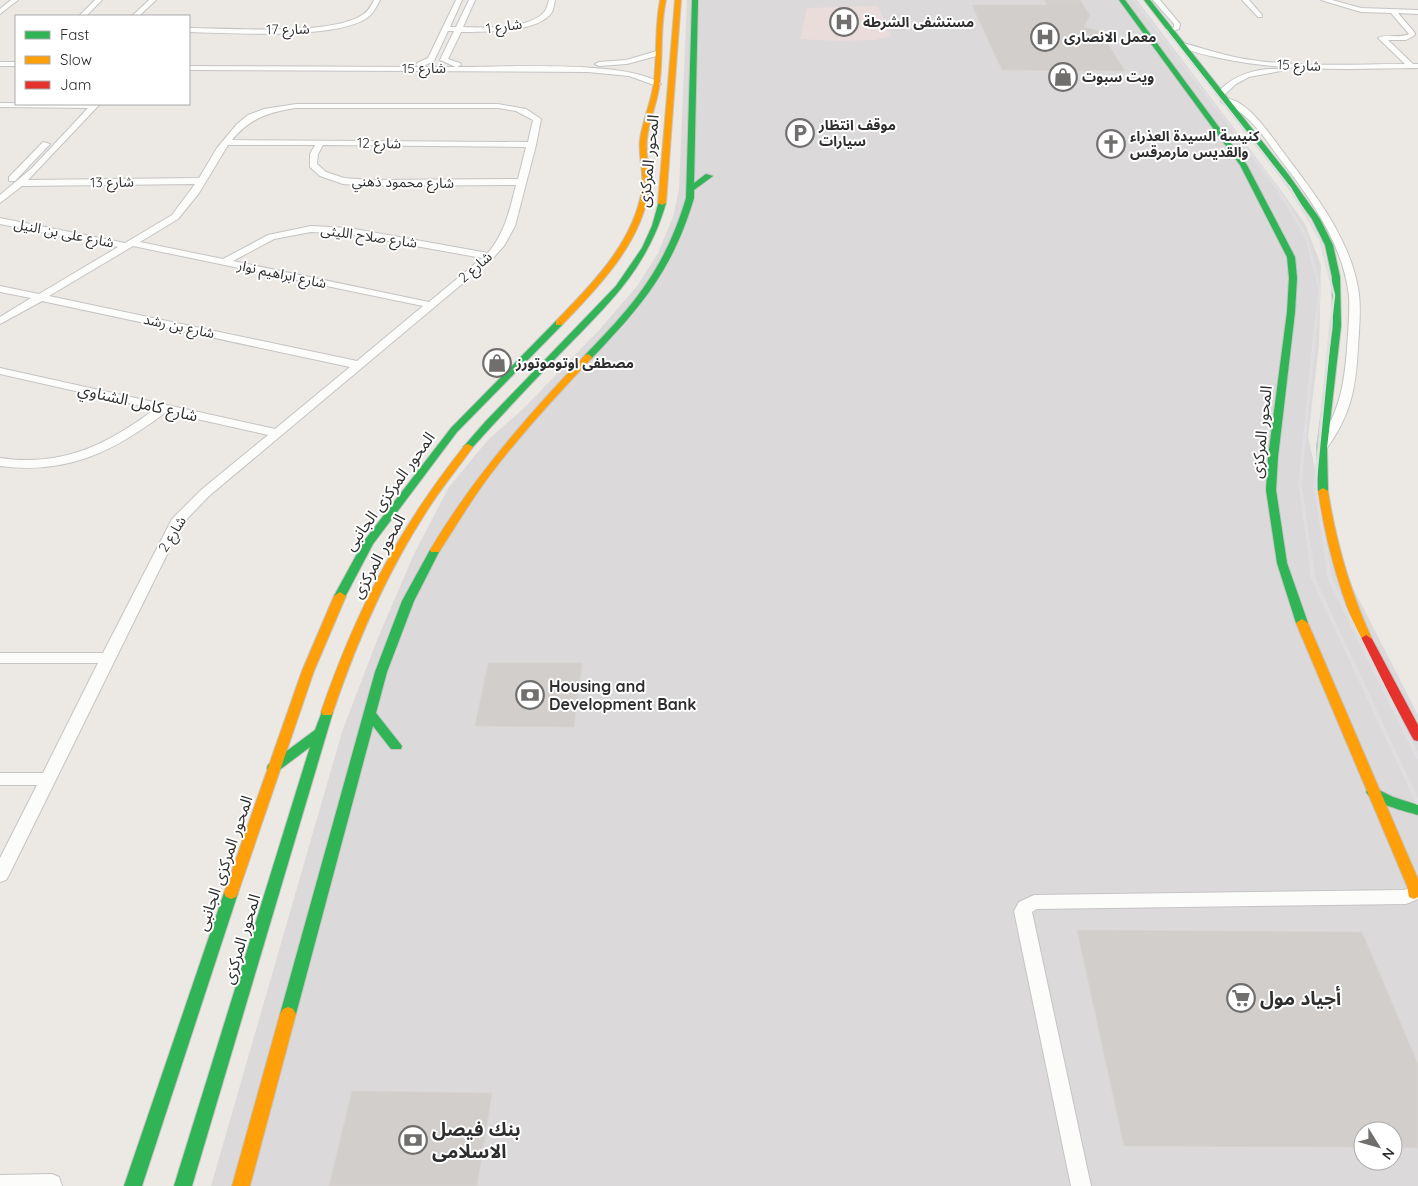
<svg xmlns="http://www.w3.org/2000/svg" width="1418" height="1186" font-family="Quicksand,'Noto Sans Arabic',sans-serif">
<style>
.industrial{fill:#dcd9db;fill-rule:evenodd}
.medical{fill:#e9dcdb}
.building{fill:#d1cecb;stroke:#d7d4d0}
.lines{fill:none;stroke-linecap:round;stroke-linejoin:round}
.street-casing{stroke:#c5c4c5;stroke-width:2}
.fast-casing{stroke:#c5c4c5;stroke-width:2}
.slow-casing{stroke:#c5c4c5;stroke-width:2}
.jam-casing{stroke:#c5c4c5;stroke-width:2}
.street{fill:#fcfcfb;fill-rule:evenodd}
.fast{fill:#30b455;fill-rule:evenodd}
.slow{fill:#ff9f0a;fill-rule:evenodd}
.jam{fill:#e5322d;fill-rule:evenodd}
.rail-far3{stroke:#dfdfe1;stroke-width:2}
.rail-far2{stroke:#dfdfe1;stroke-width:2.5}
.rail-far1{stroke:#dfdfe1;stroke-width:3}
.rail{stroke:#dfdfe1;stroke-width:4}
.labels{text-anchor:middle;stroke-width:4;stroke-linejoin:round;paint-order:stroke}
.far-poi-label{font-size:14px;font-weight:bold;fill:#2e2e2e;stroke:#fff;text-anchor:start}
.far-street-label{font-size:14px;fill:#2e2e2e;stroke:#fff}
.street-label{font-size:16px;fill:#2e2e2e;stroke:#fff}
.poi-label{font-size:16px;font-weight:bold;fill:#2e2e2e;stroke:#fff;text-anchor:start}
.near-poi-label{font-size:19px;font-weight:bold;fill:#2e2e2e;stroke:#fff;text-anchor:start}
</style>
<rect width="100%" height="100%" fill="#ece8e4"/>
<!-- industrial -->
<path class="industrial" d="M687 0H1137L1280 189 1305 224 1321 265 1319 345 1308 437 1321 495 1349 580 1418 715V1186H211L342 732 377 640 414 554 449 487 487 441 524 408 600 329 638 285 658 253 673 217 679 189ZM1363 1131H1393V1161H1363Z"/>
<!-- medical -->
<path class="medical" d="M878 6 891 36 875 40 835 41 800 39 807 8Z"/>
<!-- building -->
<path class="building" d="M1044 0H1080L1090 15 1084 27 1100 31 1125 71 1002 70 972 5H1047Z
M488 663H582L574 727 475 726Z
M1077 930 1362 932 1418 1064V1148L1393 1147V1131H1363V1147L1124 1146Z
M352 1091 492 1093 477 1186H329Z"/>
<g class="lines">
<defs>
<path id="street" d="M11 0H18L0 14V9Z
M95 0H102L86 16H79Z
M149 0H156L139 16H132Z
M374 0H380C377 6 373 14 367 18 334 40 230 33 189 32V28C228 28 331 36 362 15 368 12 371 6 374 0Z
M456 0H462L450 27H456L469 0H475L463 27C483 28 532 29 545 11 547 8 548 3 549 0H555C554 4 554 8 552 12 539 33 483 32 461 32L448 59 460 63 461 65 457 67C501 67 630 60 661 84L657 86 629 76 588 72 189 70V66L419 67 416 65 417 63 428 58ZM448 31H454L440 60 456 67H421L434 61Z
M1153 0H1160L1180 24 1179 29 1169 32 1167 31 1174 27V24Z
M1242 0H1249L1262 15V17H1258Z
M1321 0H1332L1361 8 1418 10V14L1398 13 1415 33V35L1406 40H1388L1413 64H1418V68C1351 69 1285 72 1219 58 1207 55 1189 52 1179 45L1183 43C1202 48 1220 54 1239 58 1293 68 1350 64 1405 64L1378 38C1387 33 1399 39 1409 34L1391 13 1361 12Z
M657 51H660V55L627 64 599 66 595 64 599 62 626 60Z
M0 62H16V66H0Z
M1268 69H1277L1281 71 1249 77 1236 84 1223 96 1216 94C1230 78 1247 71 1268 69Z
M1221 98C1244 96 1266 129 1278 145 1311 190 1351 236 1359 294 1361 312 1359 330 1358 347 1356 388 1351 414 1327 448H1319L1317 445C1339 413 1344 387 1347 349 1348 331 1350 314 1349 296 1343 244 1311 199 1280 159 1263 136 1249 112 1221 102Z
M0 103 100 104 28 180 199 178 217 148 237 124 248 115 264 109 296 104H498L526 109 541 119 536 145 515 226 504 246 493 258 209 496 182 524 9 875 6 880 0 882V858L37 785H0V773H43L98 663H0V653H103L172 519 201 490 268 435 166 412C115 451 67 475 0 466V458C62 467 107 445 155 409L0 374V368L275 429 350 367 42 301 0 324V317L31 298 0 292V286L39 294 118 247 0 224V218L125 243 172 215 195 184 22 186 0 203V195L32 168 88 108 0 107ZM296 108H498L516 111 533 120 528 142 232 140C250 118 269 112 296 108ZM228 145H315L310 154V167L320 176 343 184 369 186 516 185C510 209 505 233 488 253L349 228 311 226 268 235 223 259 140 242 178 219 199 193ZM323 145 526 147 518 179 369 180 344 178 326 172 317 164 318 154ZM311 232 349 234 482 258 429 302 233 261 274 239ZM133 246 423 306 357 361 49 296Z
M43 142 50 144 15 181H9V177Z
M1414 886 1418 887V899L1406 904 1037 909 1032 912 1091 1186H1071L1014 911 1019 902 1034 895 1404 890Z
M52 1174 59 1177 62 1186H0V1175Z"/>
<path id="fast" d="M692 0H698L694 183 706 174 713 176 694 190V198C673 269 642 306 591 359H585V355C635 304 665 268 686 198Z
M1119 0H1125L1247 165 1295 257 1297 278 1295 312 1278 457 1276 490 1287 563 1308 623 1306 626 1302 627 1296 623 1277 563 1266 490 1268 457 1287 312 1289 278 1287 257 1240 165Z
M1144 0H1150L1288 174 1320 219 1333 245 1340 277 1341 326 1327 448 1328 491 1327 493 1323 494 1318 491 1317 448 1333 326 1332 277 1325 245 1312 219 1282 178Z
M659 201 666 203C646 273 603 309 555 359 526 389 498 419 471 449H465L463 447 465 445 485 422 616 286 642 248 652 226Z
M559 320 563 323 562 325 457 432 373 544 344 599H336L334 596 364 541 451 428 556 321Z
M435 547 440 550 414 601 387 672 376 713 402 746 401 749H391L373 726 296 1014 293 1019 288 1021 283 1019 280 1014 375 672 402 601 430 550Z
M327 708 331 709 333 712 192 1186H174L310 747 278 771H268L267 768 268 765 315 730 323 709Z
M1373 787 1393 797 1418 805V815C1405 811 1373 804 1366 792L1368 789Z
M231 887 236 889 238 893 142 1186H124L224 893 226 889Z"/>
<path id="slow" d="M660 0H666C660 27 663 53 660 80 659 100 649 119 647 139 645 156 651 172 649 189 642 243 598 287 562 325H556V321C592 284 634 242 642 189 644 172 638 156 640 139 643 119 652 100 654 80 657 53 655 26 660 0Z
M675 0H681L666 203 662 205 658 203Z
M588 354 592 357 591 359C556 396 521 434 490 475 471 500 456 526 439 552H431L430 550C473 478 527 416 585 355Z
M468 444 473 447C458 468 442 487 428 509 387 572 357 641 333 712L331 715H323L321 712C356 611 398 529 465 445Z
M1323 488 1328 491C1336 543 1350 591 1372 639L1370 642H1362L1360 639C1339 591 1326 543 1318 491Z
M340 592 346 596 314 671 238 893 236 897 231 899 226 897 224 893 302 671 334 596Z
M1302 619 1308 623 1418 879V897L1414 899 1409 897 1407 886 1296 623Z
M288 1007 293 1009 296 1014 250 1186H232L280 1014 283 1009Z"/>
<path id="jam" d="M1366 635 1372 639 1418 725V741L1414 740 1412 737 1360 639Z"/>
</defs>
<!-- street casing -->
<use href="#street" class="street-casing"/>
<!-- fast casing -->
<use href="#fast" class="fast-casing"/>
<!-- slow casing -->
<use href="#slow" class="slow-casing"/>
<!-- jam casing -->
<use href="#jam" class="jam-casing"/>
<!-- street -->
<use href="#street" class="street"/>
<!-- fast -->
<use href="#fast" class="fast"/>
<!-- slow -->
<use href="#slow" class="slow"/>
<!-- jam -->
<use href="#jam" class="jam"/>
<!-- rail-far3 -->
<path class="rail-far3" d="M1134 0 1243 143
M1166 30 1255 143"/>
<!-- rail-far2 -->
<path class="rail-far2" d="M1242 142 1279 191 1306 236 1320 290 1316 322
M1254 142 1290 188 1320 239 1334 295 1331 322"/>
<!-- rail-far1 -->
<path class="rail-far1" d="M1309 547 1300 485 1316 321
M1325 547 1315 486 1331 321"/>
<!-- rail -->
<path class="rail" d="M1309 546 1313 578 1418 803
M1325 546 1330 579 1418 757"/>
</g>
<!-- icons -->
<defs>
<symbol id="hospital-ring" viewBox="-11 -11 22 22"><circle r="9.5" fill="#fff" stroke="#706f6e" stroke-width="1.5"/><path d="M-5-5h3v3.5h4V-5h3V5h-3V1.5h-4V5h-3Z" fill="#706f6e"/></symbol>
<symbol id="shop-ring" viewBox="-11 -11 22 22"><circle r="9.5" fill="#fff" stroke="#706f6e" stroke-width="1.5"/><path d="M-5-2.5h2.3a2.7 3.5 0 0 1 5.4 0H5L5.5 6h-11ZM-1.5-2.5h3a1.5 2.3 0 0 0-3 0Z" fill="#706f6e"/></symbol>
<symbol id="parking-ring" viewBox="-11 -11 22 22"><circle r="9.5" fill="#fff" stroke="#706f6e" stroke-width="1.5"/><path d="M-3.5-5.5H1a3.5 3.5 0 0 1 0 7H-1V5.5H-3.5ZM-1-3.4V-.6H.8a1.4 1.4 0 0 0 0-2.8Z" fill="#706f6e"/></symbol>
<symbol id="church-ring" viewBox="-11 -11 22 22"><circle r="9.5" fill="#fff" stroke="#706f6e" stroke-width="1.5"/><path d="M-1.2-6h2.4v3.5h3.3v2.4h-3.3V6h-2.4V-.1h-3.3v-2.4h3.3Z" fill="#706f6e"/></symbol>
<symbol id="bank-ring" viewBox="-11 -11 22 22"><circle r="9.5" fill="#fff" stroke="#706f6e" stroke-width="1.5"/><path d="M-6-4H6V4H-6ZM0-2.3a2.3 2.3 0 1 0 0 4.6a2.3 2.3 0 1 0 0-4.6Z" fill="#706f6e"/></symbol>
<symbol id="supermarket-ring" viewBox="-11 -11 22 22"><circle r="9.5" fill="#fff" stroke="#706f6e" stroke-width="1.5"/><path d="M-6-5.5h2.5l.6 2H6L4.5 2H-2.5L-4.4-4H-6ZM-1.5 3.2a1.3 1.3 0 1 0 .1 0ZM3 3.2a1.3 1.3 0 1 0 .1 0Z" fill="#706f6e"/></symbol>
</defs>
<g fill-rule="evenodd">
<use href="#hospital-ring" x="828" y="6" width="32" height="32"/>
<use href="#hospital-ring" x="1029" y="21" width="32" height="32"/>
<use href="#shop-ring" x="1047" y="61" width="32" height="32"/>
<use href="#parking-ring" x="784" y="117" width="32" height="32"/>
<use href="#church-ring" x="1095" y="128" width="32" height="32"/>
<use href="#shop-ring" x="481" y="347" width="32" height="32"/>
<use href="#bank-ring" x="514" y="679" width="32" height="32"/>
<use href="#supermarket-ring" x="1225" y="982" width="32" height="32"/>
<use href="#bank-ring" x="397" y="1124" width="32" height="32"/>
</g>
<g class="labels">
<!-- far-poi labels -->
<g class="far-poi-label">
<text x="863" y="27">مستشفى الشرطة</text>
<text x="1064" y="42">معمل الانصارى</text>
<text x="1082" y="82">ويت سبوت</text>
<text x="819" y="130">موقف انتظار<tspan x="819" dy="16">سيارات</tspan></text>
<text x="1130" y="141">كنيسة السيدة العذراء<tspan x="1130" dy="16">والقديس مارمرقس</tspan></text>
<text x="516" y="368">مصطفى اوتوموتورز</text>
</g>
<!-- far-street labels -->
<g class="far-street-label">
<text transform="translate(504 26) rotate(-8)" y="5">شارع 1</text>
<text transform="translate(288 29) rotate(-1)" y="5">شارع 17</text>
<text transform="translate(1299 65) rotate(2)" y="5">شارع 15</text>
<text x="424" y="73">شارع 15</text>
<text transform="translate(379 143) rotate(1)" y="5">شارع 12</text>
<text transform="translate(112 182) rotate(-1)" y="5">شارع 13</text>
<text transform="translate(403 182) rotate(1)" y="5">شارع محمود ذهني</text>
<text transform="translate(64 233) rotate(11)" y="5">شارع على بن النيل</text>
<text transform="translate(369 236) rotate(8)" y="5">شارع صلاح الليثى</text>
<text transform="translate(475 267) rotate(-41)" y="5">شارع 2</text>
<text transform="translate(282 274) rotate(12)" y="5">شارع ابراهيم نوار</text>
<text transform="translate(179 326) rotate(12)" y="5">شارع بن رشد</text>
<text transform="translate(172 534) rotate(-58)" y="5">شارع 2</text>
</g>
<!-- street labels -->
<g class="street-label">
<text transform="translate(648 161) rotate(-84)" y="6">المحور المركزى</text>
<text transform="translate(138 402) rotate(13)" y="6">شارع كامل الشناوي</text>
<text transform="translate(1261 432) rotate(-84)" y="6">المحور المركزى</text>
<text transform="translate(389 491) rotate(-54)" y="6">المحور المركزى الجانبى</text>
<text transform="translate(378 556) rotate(-61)" y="6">المحور المركزى</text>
<text transform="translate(224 863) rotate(-71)" y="6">المحور المركزى الجانبى</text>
<text transform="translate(241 939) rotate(-73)" y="6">المحور المركزى</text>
</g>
<!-- poi labels -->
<g class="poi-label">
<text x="549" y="692">Housing and<tspan x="549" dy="18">Development Bank</tspan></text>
</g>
<!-- near-poi labels -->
<g class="near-poi-label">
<text x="1260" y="1005">أجياد مول</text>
<text x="432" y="1136">بنك فيصل<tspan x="432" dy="22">الاسلامى</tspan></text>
</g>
</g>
<!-- legend -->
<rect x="15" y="15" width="175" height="90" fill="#ffffff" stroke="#ababab"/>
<rect x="25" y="31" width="25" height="8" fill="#30b455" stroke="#ababab"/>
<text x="60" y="40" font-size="15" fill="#2e2e2e">Fast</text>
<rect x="25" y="56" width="25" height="8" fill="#ff9f0a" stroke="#ababab"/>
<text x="60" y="65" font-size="15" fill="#2e2e2e">Slow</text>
<rect x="25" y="81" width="25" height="8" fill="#e5322d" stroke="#ababab"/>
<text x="60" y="90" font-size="15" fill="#2e2e2e">Jam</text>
<!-- north arrow -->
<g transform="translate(1378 1146) rotate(127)"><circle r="24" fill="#ffffff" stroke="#ababab"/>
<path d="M0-4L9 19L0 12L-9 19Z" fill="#706f6e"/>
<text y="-8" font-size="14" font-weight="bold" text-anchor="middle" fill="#2e2e2e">N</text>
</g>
</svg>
